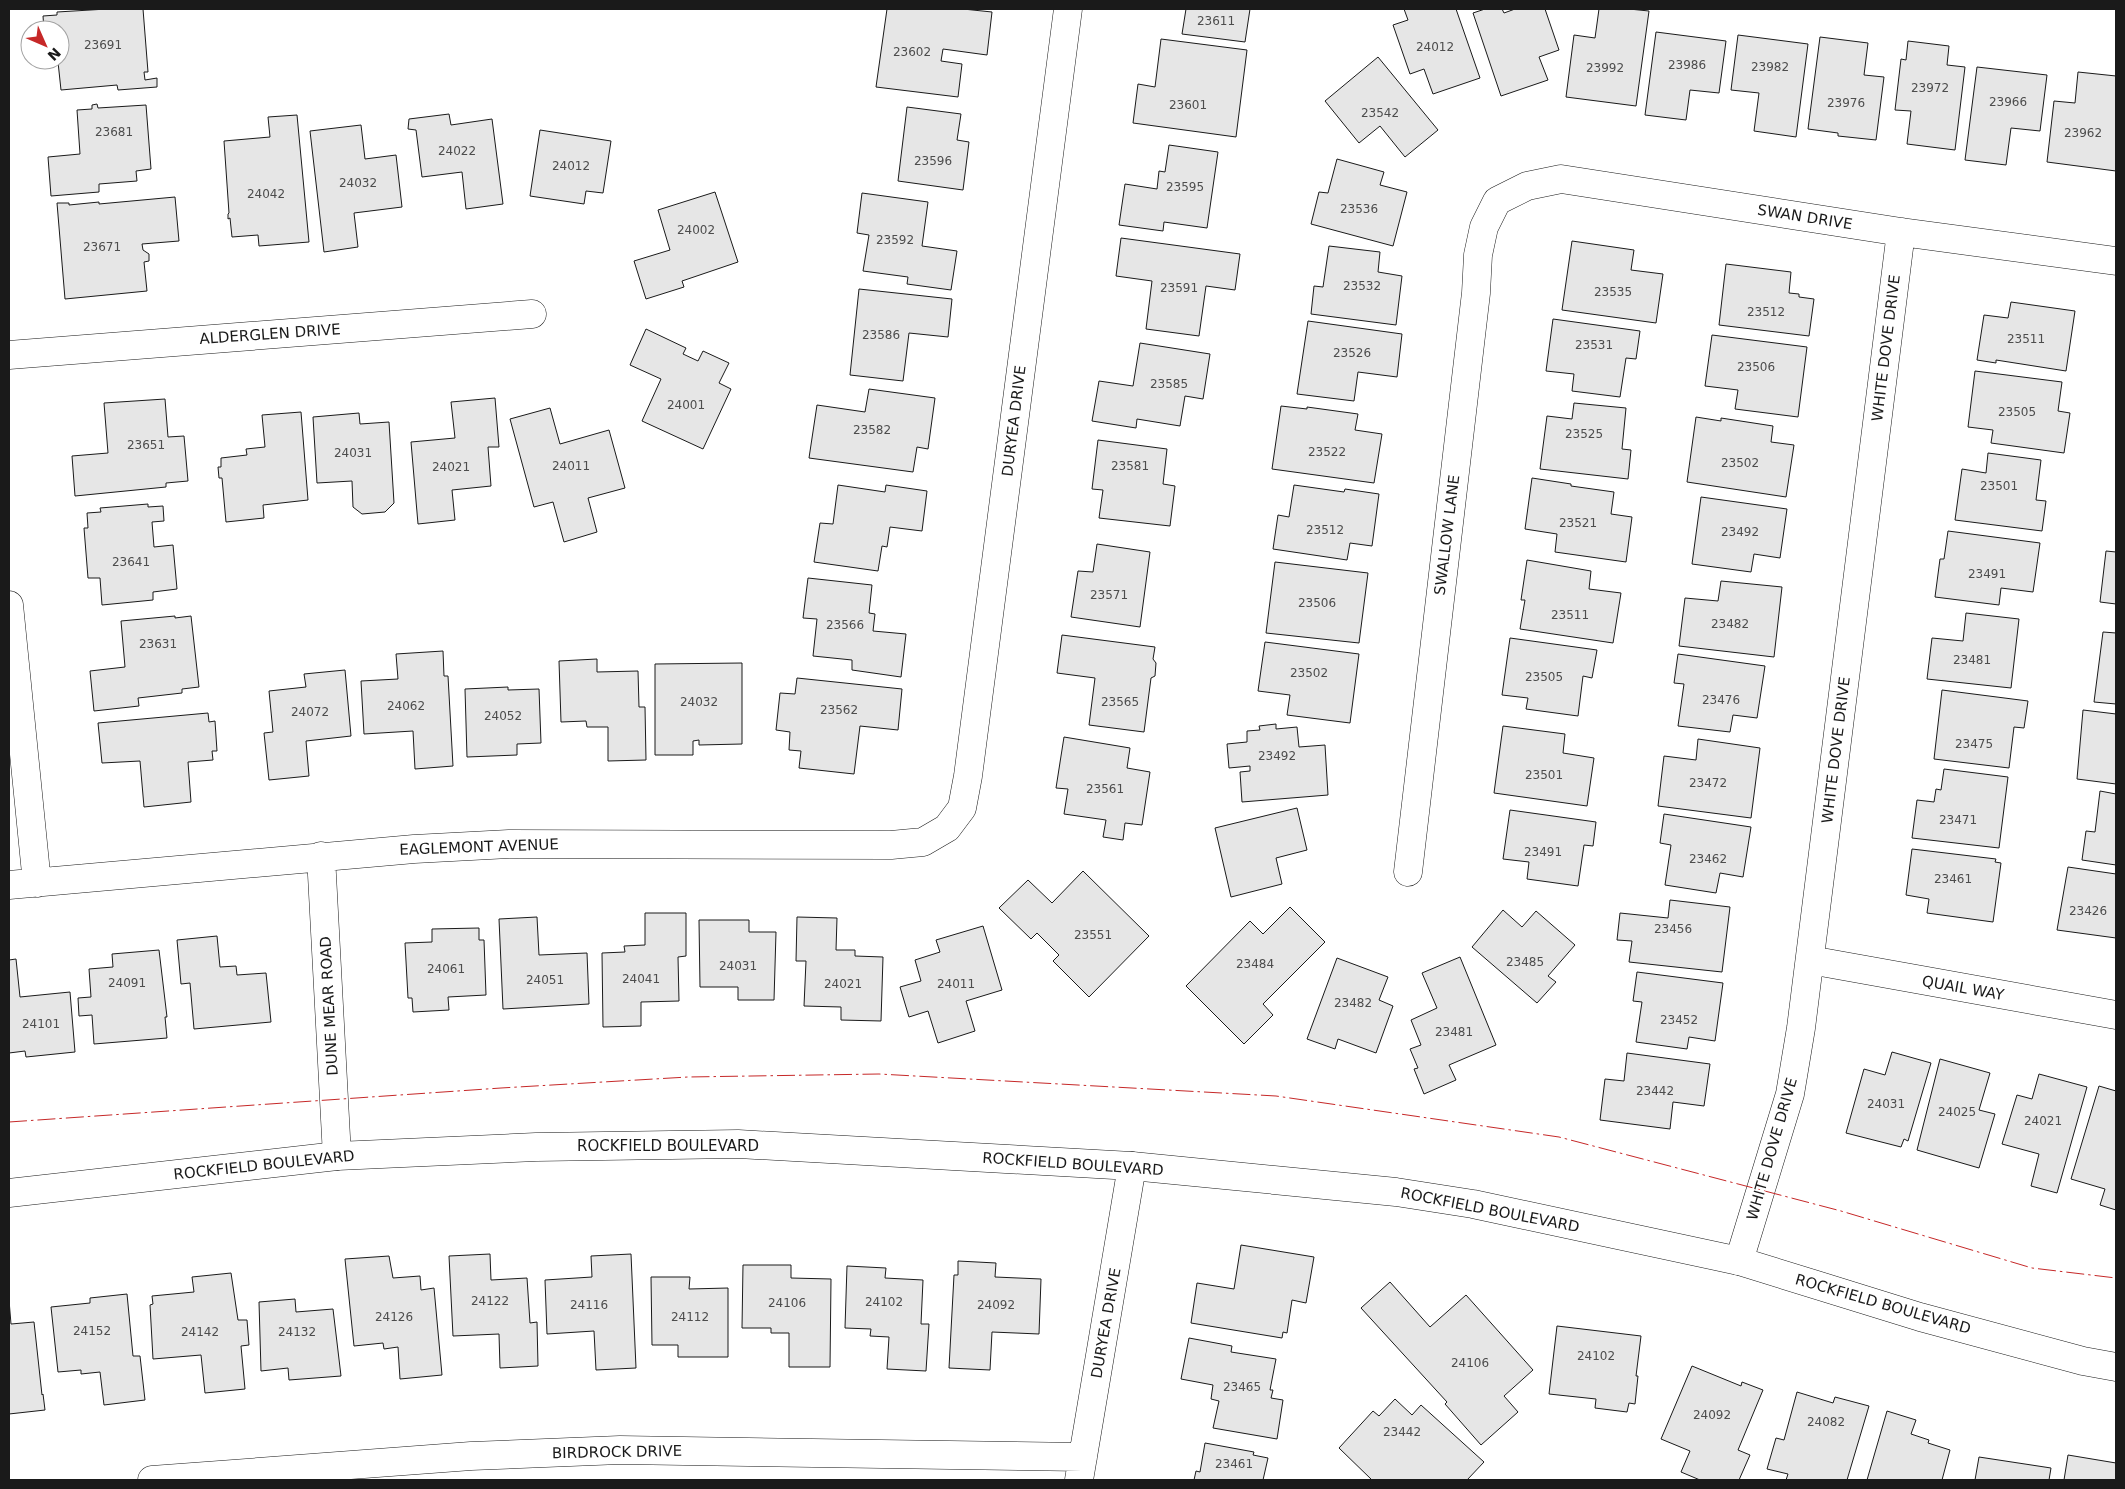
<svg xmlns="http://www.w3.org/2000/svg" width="2125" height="1489" font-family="'DejaVu Sans',sans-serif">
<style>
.building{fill:#e6e6e6;stroke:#1a1a1a}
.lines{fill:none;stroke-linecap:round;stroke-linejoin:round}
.minor-casing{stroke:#1a1a1a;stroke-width:29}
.secondary-casing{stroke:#1a1a1a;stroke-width:29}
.minor{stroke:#fff;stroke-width:28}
.secondary{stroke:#fff;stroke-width:28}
.power{stroke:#c62828;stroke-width:1;stroke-dasharray:18 4 2.5 4;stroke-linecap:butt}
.labels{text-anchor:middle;stroke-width:4;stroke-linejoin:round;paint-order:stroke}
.number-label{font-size:12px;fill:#4d4d4d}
.street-label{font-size:15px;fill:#1a1a1a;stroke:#fff}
</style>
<rect width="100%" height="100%" fill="#fff"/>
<!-- building -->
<path class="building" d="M107 9H143L148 72H144L145 80 157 78V87L118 90 117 85 61 90 58 62 47 63V60H60V30H44L43 16 57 15V12Z
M887 9H963L992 12 987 55 943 49 941 61 962 64 958 97 876 87Z
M1186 9H1250L1245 42 1182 34Z
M1404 9H1456L1480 78 1433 94 1424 69 1410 74 1393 25 1408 20Z
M1485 9H1502L1504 13 1515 9H1545L1559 50 1539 57 1548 80 1501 96 1473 13Z
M1599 9H1629L1649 11 1636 106 1566 97 1574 35 1595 38Z
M1656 32 1726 41 1719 93 1690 90 1686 120 1645 115Z
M1738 35 1808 44 1796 137 1754 131 1759 93 1731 90Z
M1820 37 1868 43 1864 75 1884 77 1876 140 1838 136V133L1808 129Z
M1161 39 1247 50 1236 137 1133 123 1138 84 1155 87Z
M1908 41 1949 46 1947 65 1965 67 1955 150 1907 144 1911 111 1895 110 1901 59 1906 60Z
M1378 57 1438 130 1405 157 1380 126 1359 143 1325 101Z
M1977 67 2047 75 2040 131 2011 128 2006 165 1965 160Z
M2078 72 2116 76V171L2047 162 2054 101 2075 103Z
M97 104 98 108 146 105 151 169 136 171 137 181 99 184V192L51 196 48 157 80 154 77 110 92 109V105Z
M907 107 961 114 957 140 969 142 963 190 898 181Z
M449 114 451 125 492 119 503 204 466 209 462 172 422 177 416 130 408 129 409 119Z
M297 115 309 242 259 246 258 235 232 237 230 218 228 219V214L229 213 224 141 270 137 268 117Z
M361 125 365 159 396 155 402 207 354 213 358 247 324 252 310 131Z
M540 130 611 141 603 193 586 191 584 204 530 196Z
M1169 145 1218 152 1207 228 1164 222 1163 231 1119 225 1125 184 1157 189 1159 171 1165 172Z
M1337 159 1384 172 1380 185 1407 192 1393 246 1311 224 1319 192 1328 193Z
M715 192 738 262 682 281 684 287 646 299 634 261 670 250 658 210Z
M862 193 928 202 922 246 957 251 951 290 907 284 908 277 863 271 869 235 857 233Z
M175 197 179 241 142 244 143 250 149 254V261L144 262 147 291 65 299 57 203H69V205L99 202V204Z
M1121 238 1240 254 1235 290 1206 286 1199 336 1146 329 1152 281 1116 276Z
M1572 241 1634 250 1631 270 1663 274 1656 323 1562 310Z
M1329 246 1380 252 1378 272 1402 276 1396 325 1311 314 1314 286 1323 287Z
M1726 264 1791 272 1789 293 1799 294V297L1814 299 1809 336 1719 325Z
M859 289 952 299 948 337 909 333 903 381 850 375Z
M2011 302 2075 311 2066 371 1996 360V363L1977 360 1984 315 2008 318Z
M1553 319 1640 331 1636 359 1626 358 1620 397 1572 391 1574 374 1546 371Z
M1308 321 1402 334 1397 377 1358 372 1354 401 1297 394Z
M646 329 686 348 683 354 698 361 703 351 729 363 719 383 731 389 703 449 642 421 661 379 630 365Z
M1712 335 1807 347 1798 417 1735 409 1738 390 1705 386Z
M1140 343 1210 354 1203 399 1185 396 1180 426 1137 419 1136 428 1092 421 1099 381 1133 386Z
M1975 371 2062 382 2058 411 2070 413 2064 453 1991 443 1993 430 1968 427Z
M869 389 935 398 928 449 917 447 913 472 809 458 817 405 865 412Z
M495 398 499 447H488L491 486 452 490 455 520 418 524 411 442 455 438 451 402Z
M165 399 168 437 184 436 188 481 166 483V487L75 496 72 456 108 453 104 403Z
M1574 403 1626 408 1622 449 1631 450 1628 479 1540 469 1547 416 1572 419Z
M1281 406 1307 409V407L1358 414 1355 430 1382 434 1374 483 1272 469Z
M550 408 560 444 609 430 625 488 588 498 597 532 564 542 553 502 534 507 510 419Z
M301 412 308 500 263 505 264 518 226 522 222 478H219L218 467H221V458L247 455 246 449 265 447 262 415Z
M359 413 360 424 389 422 394 503 385 512 362 514 353 507 352 481 317 483 313 417Z
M1696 417 1721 421V418L1773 426 1771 442 1794 445 1786 497 1687 482Z
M1098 440 1167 449 1163 484 1175 486 1170 526 1099 518 1103 490 1092 489Z
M1988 453 2041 460 2036 500 2046 501 2042 531 1955 520 1962 469 1986 473Z
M1532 478 1571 484V486L1614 492 1611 514 1632 517 1626 562 1555 552 1557 534 1525 529Z
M838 485 885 492 886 485 927 491 922 531 890 527 887 547 882 546 878 571 814 562 820 523 833 524Z
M1294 485 1344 492 1345 489 1379 494 1372 546 1350 543 1347 560 1273 549 1278 515 1289 517Z
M1701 497 1787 509 1780 558 1754 554 1751 572 1692 564Z
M148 504V507L163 506 164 521 152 522 154 547 173 545 177 589 153 592V600L102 605 100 578H88L84 528H88L87 513 101 512 100 508Z
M1948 531 2040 543 2033 592 2001 588 1999 605 1935 597 1940 559H1944Z
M1097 544 1150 552 1140 627 1071 617 1078 571 1093 572Z
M2106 551 2116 552V604L2100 602Z
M1527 560 1591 571 1589 589 1621 593 1613 643 1520 629 1525 600H1521Z
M1275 562 1368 573 1359 643 1266 633Z
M808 578 872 585 869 613 875 614 873 631 906 634 901 677 852 670V660L813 656 817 619 803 618Z
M1721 581 1782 587 1774 657 1679 646 1685 598 1718 601Z
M1966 613 2019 619 2011 688 1927 679 1932 638 1963 641Z
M175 616V618L191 616 199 687 182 689V693L138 698 139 706 94 711 90 671 125 667 121 621Z
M2103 632 2116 633V704L2094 702Z
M1062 635 1155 647 1153 659 1156 663 1155 676 1151 678 1144 732 1089 725 1095 678 1057 673Z
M1510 638 1597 650 1592 678 1583 676 1578 716 1526 709 1528 698 1502 695Z
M1265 642 1359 654 1350 723 1287 715 1290 695 1258 691Z
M443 651 444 676H448L453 766 415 769 413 731 364 734 361 681 398 679 396 654Z
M1678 654 1765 666 1757 718 1733 715 1730 732 1678 726 1684 684 1674 683Z
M597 659V672L638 671 639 707H645L646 760 608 761V727H587L586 721 561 722 559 661Z
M742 663V744L699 745V740L693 741V755H655V664Z
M345 670 351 736 306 741 309 776 269 780 264 733 273 732 269 691 306 687 304 674Z
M797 678 902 689 898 730 860 726 854 774 799 768 801 751 789 750 790 732 776 730 780 693 795 694Z
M508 687V690L539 689 541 743 517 744V755L467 757 465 689Z
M1942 690 2028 701 2024 728 2014 727 2009 768 1934 759Z
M2083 710 2116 714V784L2077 779Z
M208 713 209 722 215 721 217 751H212L213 760 188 762 191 802 144 807 140 761 102 763 98 723Z
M1276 724V729L1297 727 1299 747 1325 745 1328 795 1242 802 1240 772 1250 771V766L1229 768 1227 744 1247 742V731L1260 730 1259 726Z
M1503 726 1565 734 1563 753 1594 758 1587 806 1494 793Z
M1064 737 1130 748 1127 768 1150 772 1142 825 1125 823 1123 840 1103 837 1106 820 1064 814 1068 789 1056 788Z
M1698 739 1760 748 1751 818 1658 806 1664 756 1696 760Z
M1944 769 2008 777 1999 848 1912 838 1917 800 1934 802 1936 789 1941 790Z
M2100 791 2116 794V865L2082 860 2086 831 2095 832Z
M1297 808 1307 850 1276 858 1282 884 1231 897 1215 828Z
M1510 810 1596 822 1593 846 1584 845 1578 886 1527 879 1529 862 1503 859Z
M1664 814 1751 827 1743 877 1720 873 1716 893 1665 885 1671 845 1660 843Z
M1912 849 1996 859 1995 862 2001 863 1993 922 1927 913 1929 899 1906 895Z
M2068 867 2116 874V938L2057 930Z
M1083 871 1149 936 1089 997 1053 961 1059 955 1037 933 1031 939 999 908 1028 880 1052 903Z
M1670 900 1730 907 1722 972 1629 962 1632 941 1617 940 1620 913 1668 918Z
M1290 907 1325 942 1263 1004 1273 1015 1244 1044 1186 986 1250 921 1263 934Z
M1503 910 1522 927 1536 911 1575 945 1548 976 1556 982 1537 1003 1472 947Z
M645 913H686V956L678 957 679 1001 641 1002V1026L603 1027 602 953 625 952 624 946 645 945Z
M537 917 539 955 587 953 589 1004 503 1009 499 919Z
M797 917 837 918 836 950H855V956L883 957 881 1021 841 1020V1007L804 1006 806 961H796Z
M699 920H749V932H776L774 1000H738V987H700Z
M983 926 1002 990 966 1001 975 1031 938 1043 928 1011 909 1017 900 987 921 981 915 960 940 952 936 940Z
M479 928V940H484L486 995 448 997 449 1010 413 1012 412 998H408L405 943 432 942V929Z
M217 936 220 967 236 966 237 975 266 973 271 1022 194 1029 190 983 181 984 177 940Z
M159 950 167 1017H165L167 1038 94 1044 92 1015 79 1016 78 998 91 997 89 969 113 967 112 954Z
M1460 957 1496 1045 1449 1065 1456 1080 1424 1094 1414 1069 1418 1068 1410 1049 1421 1045 1411 1020 1437 1008 1422 973Z
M1337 958 1388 977 1379 1000 1393 1006 1376 1053 1338 1039 1335 1049 1307 1039Z
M16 959 20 997 70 992 75 1052 26 1057 25 1051 9 1053V960Z
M1637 972 1723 983 1715 1041 1689 1037 1687 1049 1636 1042 1642 1002 1633 1001Z
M1892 1052 1931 1063 1908 1141 1904 1139 1901 1147 1846 1133 1864 1069 1885 1075Z
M1627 1053 1710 1064 1704 1106 1673 1102 1670 1129 1600 1120 1605 1079 1624 1081Z
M1940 1059 1990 1073 1979 1110 1995 1114 1979 1168 1917 1150Z
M2039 1074 2087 1087 2057 1193 2031 1186 2039 1154 2002 1144 2017 1095 2032 1099Z
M2099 1086 2116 1091V1210L2100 1205 2105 1189 2071 1179Z
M1241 1245 1314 1257 1306 1303 1292 1300 1287 1333 1283 1332 1282 1338 1191 1323 1197 1283 1234 1289Z
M490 1254 491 1280 527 1278 530 1323 537 1322 538 1366 500 1368 499 1334 453 1336 449 1256Z
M631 1254 636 1368 596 1370 594 1331 547 1334 545 1280 592 1277 591 1256Z
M389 1256 393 1278 420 1276 421 1290 434 1288 442 1375 400 1379 398 1347 384 1349 383 1343 354 1346 345 1259Z
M958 1261 996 1263 995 1277 1041 1279 1039 1334 992 1332 990 1370 949 1368 954 1275H958Z
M743 1265H791V1278L831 1279 830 1367H789V1333H771V1328H742Z
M847 1266 886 1268 885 1278 923 1280 921 1324H929L926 1371 887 1369 889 1337 870 1336 871 1329 845 1328Z
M231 1273 238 1320H247L249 1345 241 1346 245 1389 205 1393 201 1355 153 1359 150 1305 153 1304 152 1296 194 1292 192 1277Z
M651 1277H690L689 1289 728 1288V1357H678V1345H652Z
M1390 1282 1430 1327 1466 1295 1533 1370 1504 1396 1518 1412 1481 1445 1445 1404 1447 1402 1361 1308Z
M127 1294 133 1356H140L145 1400 104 1405 100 1372 81 1374V1370L58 1372 51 1307 90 1303V1298Z
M295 1299 296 1312 333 1309 341 1376 289 1380 288 1368 261 1371 259 1302Z
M9 1300 11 1324 34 1322 42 1395 43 1394 45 1410 9 1414Z
M1557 1326 1641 1336 1636 1376H1638L1635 1404 1629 1403 1627 1412 1595 1408 1596 1399 1549 1394Z
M1189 1338 1232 1346 1231 1352 1276 1359 1270 1390H1273L1271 1398 1283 1400 1277 1439 1213 1428 1219 1401 1211 1399 1213 1385 1181 1379Z
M1692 1366 1741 1386 1742 1382 1763 1390 1738 1450 1750 1455 1739 1480H1700L1681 1472 1690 1451 1661 1439Z
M1797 1392 1833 1403 1835 1397 1869 1406 1847 1480H1786L1788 1474 1767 1469 1776 1438 1784 1440Z
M1395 1399 1412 1415 1421 1405 1484 1462 1467 1480H1372L1339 1448 1373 1411 1379 1416Z
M1887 1411 1916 1420 1911 1434 1929 1440 1928 1443 1950 1450 1942 1480H1867Z
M1205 1443 1254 1452 1253 1455 1268 1458 1263 1480H1194L1196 1471 1200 1472Z
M2068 1455 2116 1463V1480H2064Z
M1979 1457 2051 1468 2049 1480H1975Z"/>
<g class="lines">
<defs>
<path id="minor" d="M9 355 532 314
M9 605 37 883
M321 856 337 1156
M1408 872 1476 293 1478 255 1484 227 1497 201 1527 186 1561 179 1901 232 2116 261
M9 885 414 849 509 844 891 845 923 842 947 828 962 808 968 776 1068 9
M1810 960 2116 1015
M1739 1261 1790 1094 1801 1028 1901 232
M152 1480 471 1456 620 1450 1083 1457
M1079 1480 1132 1166"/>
<path id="secondary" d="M9 1193 337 1156 536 1147 738 1144 1132 1166 1396 1192 1473 1204 1739 1261 1920 1317 2083 1361 2116 1367"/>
</defs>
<!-- minor casing -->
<use href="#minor" class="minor-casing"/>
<!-- secondary casing -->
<use href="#secondary" class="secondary-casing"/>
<!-- minor -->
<use href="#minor" class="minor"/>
<!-- secondary -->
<use href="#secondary" class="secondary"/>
<!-- power -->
<path class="power" d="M9 1122 501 1088 688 1077 879 1074 1276 1096 1559 1137 1841 1211 2032 1268 2116 1278"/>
</g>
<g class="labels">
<!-- number labels -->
<g class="number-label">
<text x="1216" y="25">23611</text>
<text x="103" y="49">23691</text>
<text x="1435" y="51">24012</text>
<text x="912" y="56">23602</text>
<text x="1687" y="69">23986</text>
<text x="1770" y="71">23982</text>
<text x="1605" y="72">23992</text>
<text x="1930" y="92">23972</text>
<text x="2008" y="106">23966</text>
<text x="1846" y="107">23976</text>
<text x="1188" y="109">23601</text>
<text x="1380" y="117">23542</text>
<text x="114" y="136">23681</text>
<text x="2083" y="137">23962</text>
<text x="457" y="155">24022</text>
<text x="933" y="165">23596</text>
<text x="571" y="170">24012</text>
<text x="358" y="187">24032</text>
<text x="1185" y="191">23595</text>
<text x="266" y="198">24042</text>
<text x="1359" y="213">23536</text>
<text x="696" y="234">24002</text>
<text x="895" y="244">23592</text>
<text x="102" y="251">23671</text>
<text x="1362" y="290">23532</text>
<text x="1179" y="292">23591</text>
<text x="1613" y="296">23535</text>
<text x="1766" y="316">23512</text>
<text x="881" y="339">23586</text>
<text x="2026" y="343">23511</text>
<text x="1594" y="349">23531</text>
<text x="1352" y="357">23526</text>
<text x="1756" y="371">23506</text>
<text x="1169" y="388">23585</text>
<text x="686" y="409">24001</text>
<text x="2017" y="416">23505</text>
<text x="872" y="434">23582</text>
<text x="1584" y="438">23525</text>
<text x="146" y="449">23651</text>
<text x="1327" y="456">23522</text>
<text x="353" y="457">24031</text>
<text x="1740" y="467">23502</text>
<text x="571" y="470">24011</text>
<text x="1130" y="470">23581</text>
<text x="451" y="471">24021</text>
<text x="1999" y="490">23501</text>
<text x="1578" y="527">23521</text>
<text x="1325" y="534">23512</text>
<text x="1740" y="536">23492</text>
<text x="131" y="566">23641</text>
<text x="1987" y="578">23491</text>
<text x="1109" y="599">23571</text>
<text x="1317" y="607">23506</text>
<text x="1570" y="619">23511</text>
<text x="1730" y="628">23482</text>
<text x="845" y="629">23566</text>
<text x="158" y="648">23631</text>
<text x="1972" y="664">23481</text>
<text x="1309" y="677">23502</text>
<text x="1544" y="681">23505</text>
<text x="1721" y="704">23476</text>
<text x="699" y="706">24032</text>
<text x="1120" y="706">23565</text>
<text x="406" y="710">24062</text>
<text x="839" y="714">23562</text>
<text x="310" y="716">24072</text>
<text x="503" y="720">24052</text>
<text x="1974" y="748">23475</text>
<text x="1277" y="760">23492</text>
<text x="1544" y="779">23501</text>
<text x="1708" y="787">23472</text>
<text x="1105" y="793">23561</text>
<text x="1958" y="824">23471</text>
<text x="1543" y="856">23491</text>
<text x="1708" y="863">23462</text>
<text x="1953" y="883">23461</text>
<text x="2088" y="915">23426</text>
<text x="1673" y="933">23456</text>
<text x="1093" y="939">23551</text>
<text x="1525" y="966">23485</text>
<text x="1255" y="968">23484</text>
<text x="738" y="970">24031</text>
<text x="446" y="973">24061</text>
<text x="641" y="983">24041</text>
<text x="545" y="984">24051</text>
<text x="127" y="987">24091</text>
<text x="843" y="988">24021</text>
<text x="956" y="988">24011</text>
<text x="1353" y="1007">23482</text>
<text x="1679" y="1024">23452</text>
<text x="41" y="1028">24101</text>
<text x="1454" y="1036">23481</text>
<text x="1655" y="1095">23442</text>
<text x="1886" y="1108">24031</text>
<text x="1957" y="1116">24025</text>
<text x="2043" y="1125">24021</text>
<text x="490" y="1305">24122</text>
<text x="884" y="1306">24102</text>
<text x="787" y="1307">24106</text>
<text x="589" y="1309">24116</text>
<text x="996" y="1309">24092</text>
<text x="394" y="1321">24126</text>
<text x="690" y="1321">24112</text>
<text x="92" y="1335">24152</text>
<text x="200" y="1336">24142</text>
<text x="297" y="1336">24132</text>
<text x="1596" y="1360">24102</text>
<text x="1470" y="1367">24106</text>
<text x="1242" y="1391">23465</text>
<text x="1712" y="1419">24092</text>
<text x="1826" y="1426">24082</text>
<text x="1402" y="1436">23442</text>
<text x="1234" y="1468">23461</text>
</g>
<!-- street labels -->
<g class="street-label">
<text transform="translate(1805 217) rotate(9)" y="5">SWAN DRIVE</text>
<text transform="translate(270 334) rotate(-4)" y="5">ALDERGLEN DRIVE</text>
<text transform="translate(1886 348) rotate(-83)" y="5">WHITE DOVE DRIVE</text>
<text transform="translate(1014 421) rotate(-83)" y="5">DURYEA DRIVE</text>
<text transform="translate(1447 535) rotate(-83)" y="5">SWALLOW LANE</text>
<text transform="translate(1836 750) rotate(-83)" y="5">WHITE DOVE DRIVE</text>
<text transform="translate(479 847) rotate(-2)" y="5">EAGLEMONT AVENUE</text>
<text transform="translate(1963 988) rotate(10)" y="5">QUAIL WAY</text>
<text transform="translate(329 1006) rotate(-93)" y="5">DUNE MEAR ROAD</text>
<text x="668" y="1151">ROCKFIELD BOULEVARD</text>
<text transform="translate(1772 1149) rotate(-74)" y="5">WHITE DOVE DRIVE</text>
<text transform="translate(1073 1164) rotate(4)" y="5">ROCKFIELD BOULEVARD</text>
<text transform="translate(264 1165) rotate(-6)" y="5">ROCKFIELD BOULEVARD</text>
<text transform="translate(1490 1210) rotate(11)" y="5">ROCKFIELD BOULEVARD</text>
<text transform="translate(1883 1304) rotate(16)" y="5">ROCKFIELD BOULEVARD</text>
<text transform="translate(1106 1323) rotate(-80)" y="5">DURYEA DRIVE</text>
<text transform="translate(617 1452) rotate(-1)" y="5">BIRDROCK DRIVE</text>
</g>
</g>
<!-- border -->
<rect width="2125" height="1489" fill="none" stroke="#1a1a1a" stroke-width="20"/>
<!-- north arrow -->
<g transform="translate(45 45) rotate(135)"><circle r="24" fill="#ffffff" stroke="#a3a3a3"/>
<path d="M0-4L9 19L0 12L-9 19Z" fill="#c62828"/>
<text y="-8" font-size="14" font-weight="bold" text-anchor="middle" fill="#1a1a1a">N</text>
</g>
</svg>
